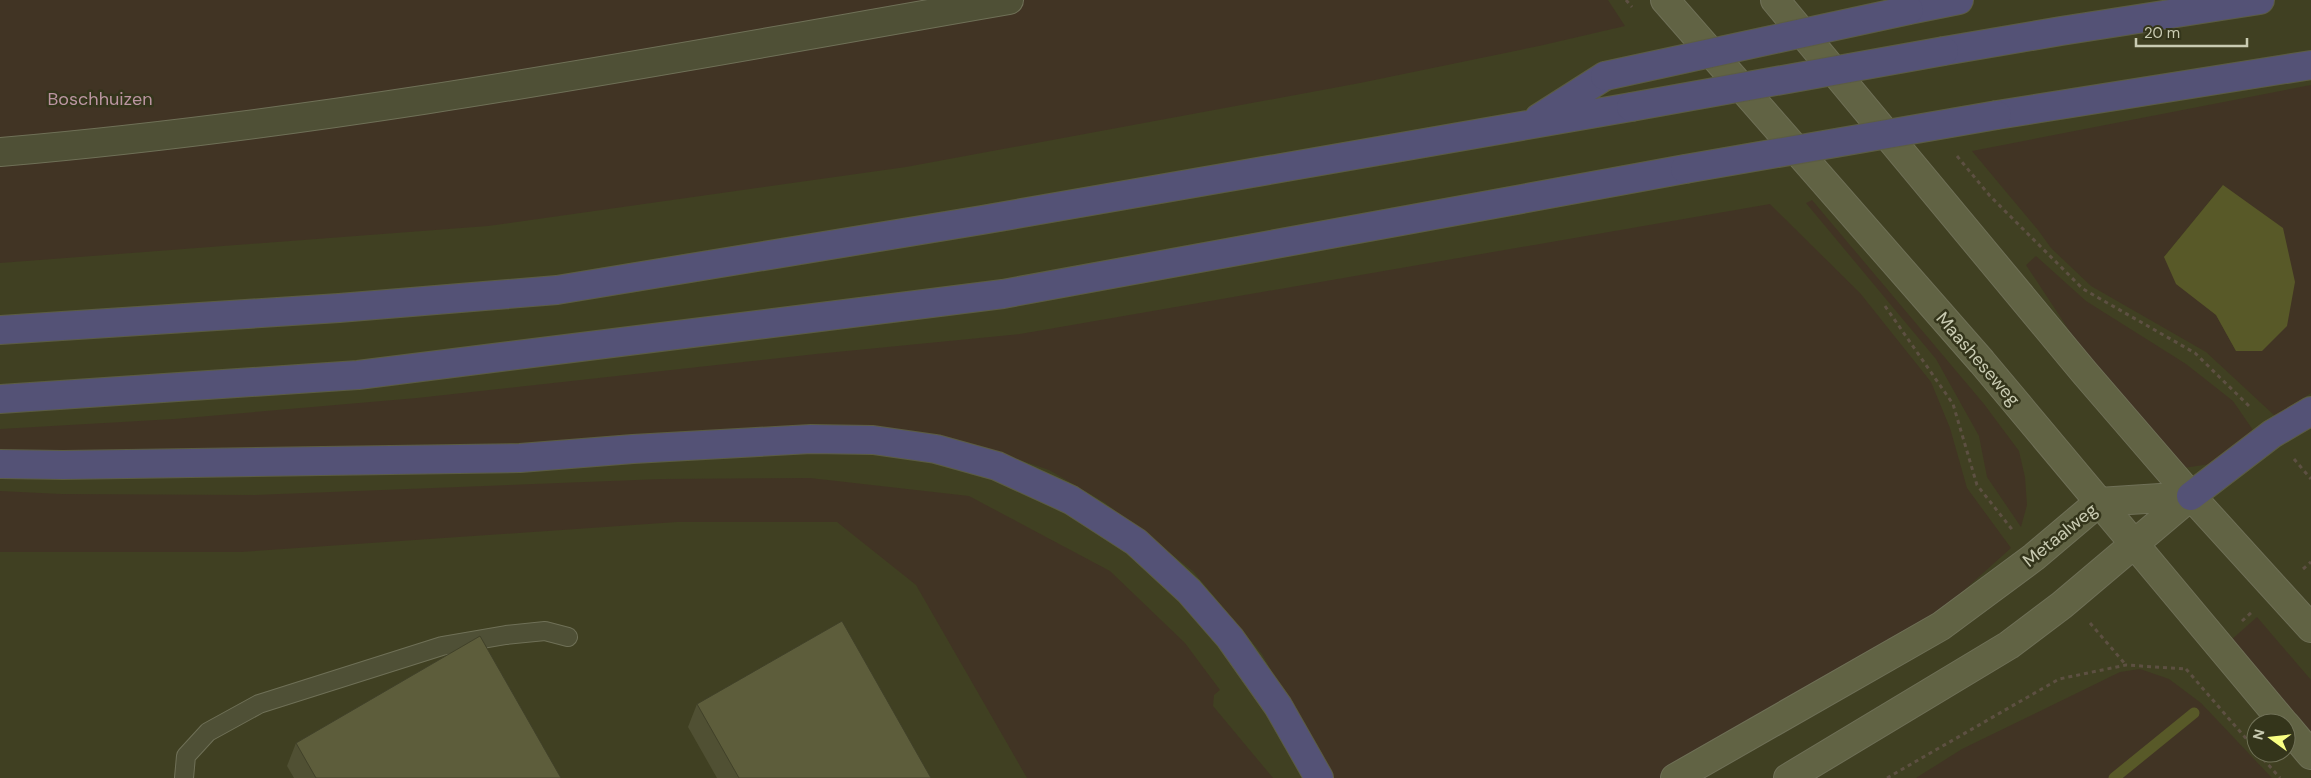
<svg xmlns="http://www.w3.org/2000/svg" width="2311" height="778" font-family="'DM Sans',sans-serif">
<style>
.green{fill:#413424;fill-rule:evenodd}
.water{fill:#585928}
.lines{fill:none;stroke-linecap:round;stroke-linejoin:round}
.stream{stroke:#585928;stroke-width:11}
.lane-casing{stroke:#6f7057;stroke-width:20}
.street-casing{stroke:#6f7057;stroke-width:30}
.secondary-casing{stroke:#6f7057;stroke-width:30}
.highway-casing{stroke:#5c5d44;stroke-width:30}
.path{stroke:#5d5042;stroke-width:3;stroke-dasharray:4 4;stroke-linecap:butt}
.lane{stroke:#4f5036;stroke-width:18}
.street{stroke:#4f5036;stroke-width:28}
.secondary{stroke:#616344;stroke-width:28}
.highway{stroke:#545276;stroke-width:28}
.highway-bridge-casing{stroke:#5c5d44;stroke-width:30;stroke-linecap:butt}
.highway-bridge{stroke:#545276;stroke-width:28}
.wall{fill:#505033}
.building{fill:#5d5d3b;stroke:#414129}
.labels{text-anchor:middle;stroke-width:5;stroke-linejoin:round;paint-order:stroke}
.park-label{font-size:18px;fill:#bb95a1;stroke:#34351b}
.street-label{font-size:18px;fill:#c9cbb2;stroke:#34351b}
</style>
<rect width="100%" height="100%" fill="#404022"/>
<!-- green -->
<path class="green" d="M0 0H1608L1625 26 1539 46 1360 83 906 167 488 226 0 263Z
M2311 85V393L2275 416 2206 352 2091 286 2051 248 2038 230 1972 151ZM2223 185 2236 351 2216 315 2164 257Z
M1812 200 1984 404 2019 451 2025 477 2027 505 2021 527 1987 477 1979 436 1936 359 1806 203Z
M1770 204 1860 293 1931 382 1950 428 1967 488 2011 548 1932 619 1705 778H1331L1262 654 1193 571 1104 502 1049 470 966 442 865 426 383 450 183 456 0 450V429L174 419 417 398 816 354 1020 334Z
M2036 256 2086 301 2186 364 2233 401 2255 433 2210 464 2184 468 2100 377 2026 265Z
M810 478 969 496 1110 571 1185 643 1220 690 1214 695 1213 706 1273 778H1027L916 585 837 522H677L241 552H0V491L61 494 254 495 662 479Z
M2257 617 2311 680V735L2230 641Z
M2140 669 2169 679 2201 703 2272 778H1916L1962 749 2120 672Z"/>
<!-- water -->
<path class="water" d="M2223 185 2283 228 2295 282 2287 326 2262 351H2236L2216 315 2176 284 2164 257Z"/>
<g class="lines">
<!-- stream -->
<path class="stream" d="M2114 778 2194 713"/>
<defs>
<path id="lane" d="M184 778 186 756 208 732 259 704 442 646 506 635 545 631 568 637"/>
<path id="street" d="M0 152C339 123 674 58 1009 0"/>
<path id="secondary" d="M1665 0 1982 362 2284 723
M1775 0 2084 372 2191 496 2311 628
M2286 725 2311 755
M1675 778 1941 626 2034 557 2099 502 2191 496
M1788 778 2009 645 2062 605 2191 496"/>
<path id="highway" d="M1909 10 1959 0
M1944 51 2061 31 2260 0
M1997 115 2311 65
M1539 118 1605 76
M0 330 339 308 557 290 982 220 1631 107
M0 399 358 375 1003 294 1685 169
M0 464 63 465 520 458 633 449 811 439 873 440 936 449 997 466 1071 500 1136 542 1189 591 1230 638 1278 706 1319 778
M2191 496 2272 434 2311 411"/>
</defs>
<!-- lane casing -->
<use href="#lane" class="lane-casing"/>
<!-- street casing -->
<use href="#street" class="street-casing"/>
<!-- secondary casing -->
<use href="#secondary" class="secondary-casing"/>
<!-- highway casing -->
<use href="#highway" class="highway-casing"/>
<!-- path -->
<path class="path" d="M1626 0 1632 7
M1957 156 1990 196 2083 289 2195 353 2251 408
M1885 306 1953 404 1977 485 2014 532
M2294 459 2311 479
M2303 569 2311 562
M2242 621 2252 612
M2090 623 2126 665
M2186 669 2256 750
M2258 753 2280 778
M1887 778 2059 679 2126 665 2186 669"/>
<!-- lane -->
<use href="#lane" class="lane"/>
<!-- street -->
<use href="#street" class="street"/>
<!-- secondary -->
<use href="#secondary" class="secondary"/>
<!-- highway -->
<use href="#highway" class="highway"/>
<defs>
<path id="highway-bridge" d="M1605 76 1909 10
M1631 107 1944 51
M1685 169 1997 115"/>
</defs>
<!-- highway-bridge casing -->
<use href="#highway-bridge" class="highway-bridge-casing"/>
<!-- highway-bridge -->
<use href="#highway-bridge" class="highway-bridge"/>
</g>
<!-- wall -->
<path class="wall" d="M697 704 931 778H717L688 727Z
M296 743 561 778H294L287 766Z"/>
<!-- building -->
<path class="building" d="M842 621 931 778H739L697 704Z
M480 636 561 778H316L296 743Z"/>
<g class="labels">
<!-- park labels -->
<g class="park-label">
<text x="100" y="105">Boschhuizen</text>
</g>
<!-- street labels -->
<g class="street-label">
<text transform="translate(1978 359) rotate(49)" y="6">Maasheseweg</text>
<text transform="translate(2060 535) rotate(-39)" y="6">Metaalweg</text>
</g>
</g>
<!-- north arrow -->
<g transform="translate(2271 738) rotate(285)"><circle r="24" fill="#34351b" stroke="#707157"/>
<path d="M0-4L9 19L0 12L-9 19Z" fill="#f9ff83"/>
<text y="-8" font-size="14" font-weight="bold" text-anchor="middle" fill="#c9cbb2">N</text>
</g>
<!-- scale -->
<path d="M2136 38v8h111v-8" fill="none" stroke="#c9cbb2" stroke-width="2.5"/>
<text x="2144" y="38" font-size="15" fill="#c9cbb2" stroke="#34351b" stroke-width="4" paint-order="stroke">20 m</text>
</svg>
